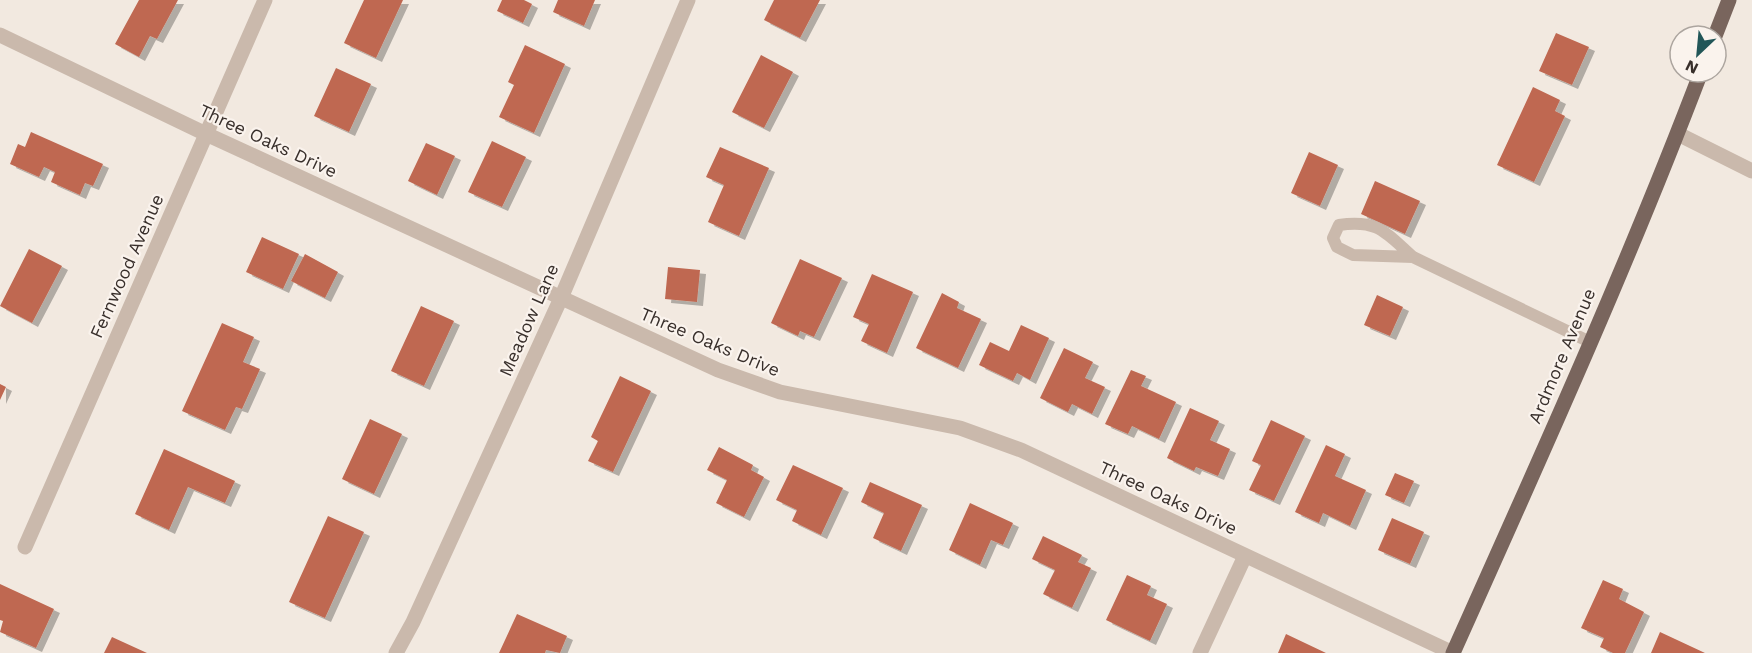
<svg xmlns="http://www.w3.org/2000/svg" width="1752" height="653" font-family="'Work Sans',sans-serif">
<style>
.building{fill:#bf6851;filter:url(#shadow)}
.lines{fill:none;stroke-linecap:round;stroke-linejoin:round}
.service{stroke:#cab9ac;stroke-width:12}
.minor{stroke:#cab9ac;stroke-width:15}
.tertiary{stroke:#cab9ac;stroke-width:15}
.primary{stroke:#79655d;stroke-width:15}
.labels{text-anchor:middle;stroke-width:4.5;stroke-linejoin:round;paint-order:stroke}
.street-label{font-size:18px;fill:#382f2b;stroke:#faf3ed}
</style>
<defs>
<filter id="shadow"><feDropShadow dx="6" dy="4" stdDeviation="0" flood-color="#0004"/></filter>
</defs>
<rect width="100%" height="100%" fill="#f2e9e0"/>
<!-- building -->
<path class="building" d="M139 0H178L157 39 150 36 139 57 115 44Z
M364 0H403L376 58 344 43Z
M502 0H524L532 4 523 23 497 11Z
M558 0H595L584 26 553 12Z
M774 0H820L800 38 764 20Z
M1556 33 1589 47 1572 85 1539 71Z
M525 45 565 64 534 133 499 117 514 85 508 82Z
M761 55 793 72 764 128 732 112Z
M336 68 371 84 349 132 314 116Z
M1533 87 1560 100 1555 111 1565 116 1534 182 1497 165Z
M31 132 103 164 93 186 85 183 80 195 51 182 55 172 44 167 39 177 10 164 18 144 25 147Z
M492 141 526 157 502 207 468 192Z
M426 143 455 156 437 195 408 181Z
M720 147 769 168 739 236 708 222 724 185 706 177Z
M1309 152 1338 165 1320 206 1291 193Z
M1375 181 1420 201 1405 234 1361 214Z
M262 237 299 254 283 289 246 272Z
M29 249 62 266 32 323 0 306Z
M305 254 338 272 325 298 291 281Z
M800 259 842 278 814 337 800 331 798 336 771 323Z
M668 267 700 270 697 302 665 299Z
M872 274 913 292 887 353 861 341 869 324 853 317Z
M942 293 959 302 957 308 981 319 958 368 916 348Z
M1377 295 1403 307 1390 336 1364 325Z
M421 306 454 321 424 386 391 371Z
M222 323 254 337 243 362 260 369 242 409 236 407 225 430 182 411Z
M1021 325 1049 338 1030 380 1017 373 1013 381 979 365 990 342 1009 351Z
M1064 348 1093 362 1085 378 1105 387 1092 414 1072 404 1068 412 1040 398Z
M1131 370 1146 376 1141 386 1176 402 1159 439 1132 426 1128 434 1105 424Z
M620 376 651 391 613 472 588 461 598 441 591 437Z
M0 384 6 387 0 400Z
M1190 408 1219 421 1210 440 1230 449 1218 476 1196 467 1194 471 1167 458Z
M370 419 402 434 374 494 342 479Z
M1271 420 1305 436 1274 501 1249 490 1261 465 1252 461Z
M1326 445 1345 454 1335 476 1366 490 1350 526 1323 513 1319 523 1295 512Z
M719 447 753 465 751 470 764 477 744 517 716 503 727 480 707 470Z
M164 449 235 481 225 503 188 487 169 530 135 514Z
M793 465 843 488 821 535 792 521 797 510 776 500Z
M1395 473 1414 481 1404 503 1385 495Z
M870 482 922 505 901 551 873 538 884 513 861 502Z
M970 503 1013 523 1003 545 991 540 980 565 949 550Z
M328 516 364 532 325 618 289 602Z
M1392 518 1424 532 1410 564 1378 550Z
M1043 536 1082 555 1078 562 1091 568 1072 608 1043 594 1055 570 1032 559Z
M1127 575 1151 586 1147 595 1167 604 1150 641 1106 620Z
M1603 580 1623 589 1619 599 1644 612 1625 653H1613L1600 647 1604 638 1581 628Z
M0 584 54 609 36 648 0 632 3 621 0 620Z
M517 614 567 636 560 653 546 650 545 653H499Z
M1660 632 1705 653H1651Z
M1286 634 1326 653H1278Z
M112 637 147 653H104Z"/>
<g class="lines">
<!-- service -->
<path class="service" d="M1413 257C1386 233 1378 219 1339 225L1333 238 1337 247 1353 255 1413 257 1590 342"/>
<!-- minor -->
<path class="minor" d="M0 35 206 134 718 370 780 392 960 428 1021 450 1453 653
M25 547 265 0
M396 653 413 622 561 298 688 0
M1200 653 1245 556"/>
<!-- tertiary -->
<path class="tertiary" d="M1678 134 1752 171"/>
<!-- primary -->
<path class="primary" d="M1715 36 1729 0
M1453 653C1539 461 1626 269 1701 72"/>
</g>
<g class="labels">
<!-- street labels -->
<g class="street-label">
<text transform="translate(268 141) rotate(25)" y="6">Three Oaks Drive</text>
<text transform="translate(127 266) rotate(-66)" y="6">Fernwood Avenue</text>
<text transform="translate(529 320) rotate(-66)" y="6">Meadow Lane</text>
<text transform="translate(710 342) rotate(23)" y="6">Three Oaks Drive</text>
<text transform="translate(1562 356) rotate(-67)" y="6">Ardmore Avenue</text>
<text transform="translate(1168 498) rotate(25)" y="6">Three Oaks Drive</text>
</g>
</g>
<!-- north arrow -->
<g transform="translate(1698 54) rotate(206)"><circle r="28" fill="#faf3ed" stroke="#aca59f" stroke-width="1.5"/>
<path d="M0-4.5L10 22L0 15L-10 22Z" fill="#225658"/>
<text y="-9" font-size="16" font-weight="bold" text-anchor="middle" fill="#382f2b">N</text>
</g>
</svg>
